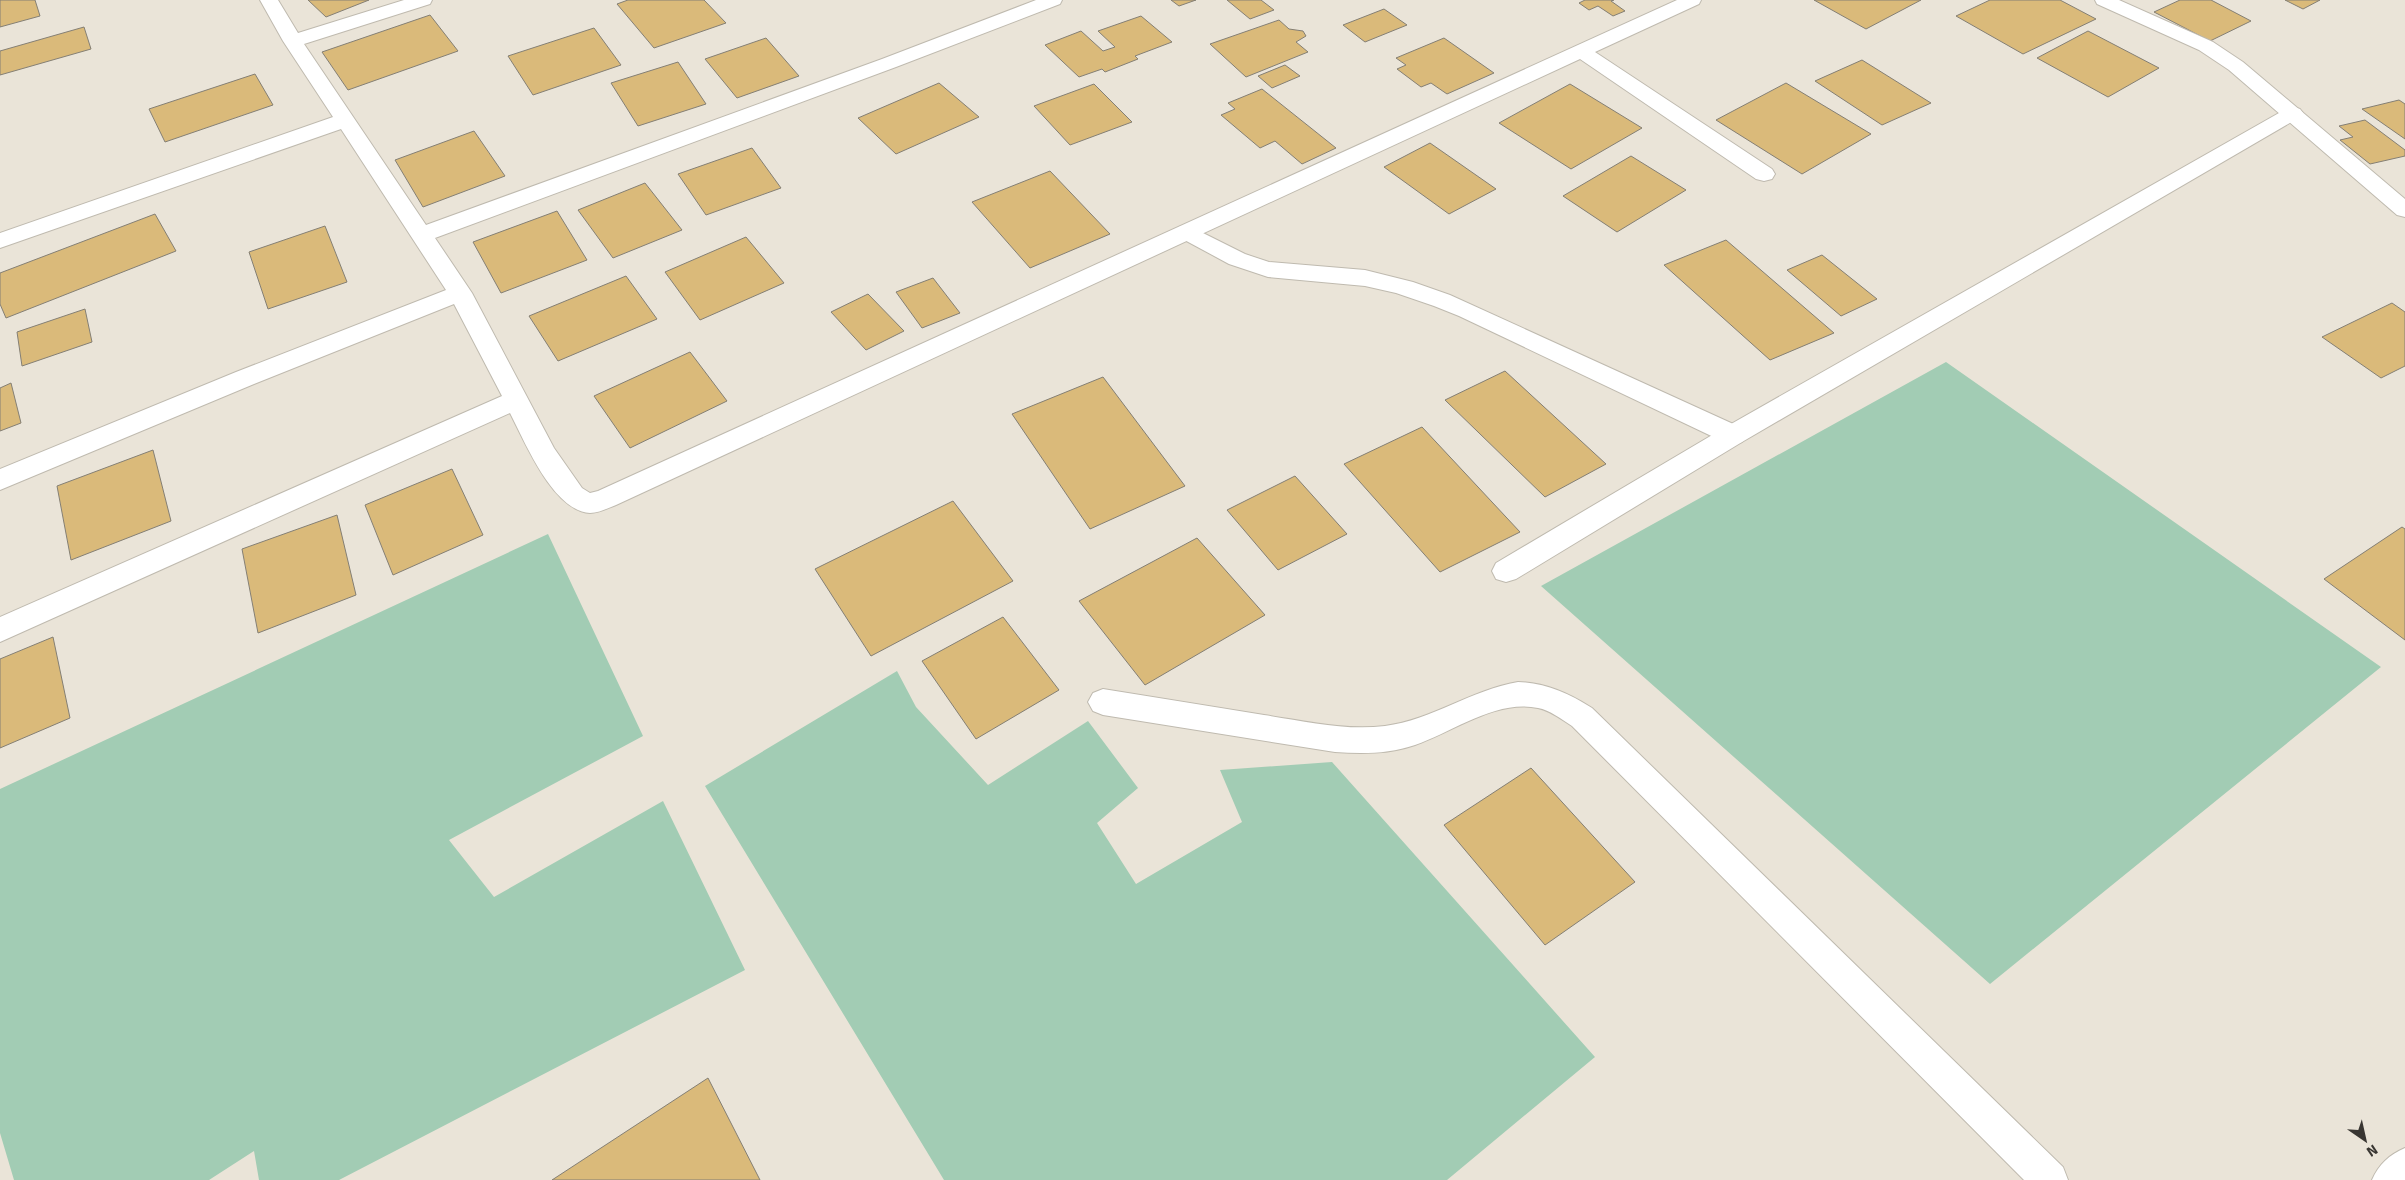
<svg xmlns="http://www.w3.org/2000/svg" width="2405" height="1180" font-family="Signika,sans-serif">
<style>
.green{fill:#a2ccb4}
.building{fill:#daba7a;stroke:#847f74}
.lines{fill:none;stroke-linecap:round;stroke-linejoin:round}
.service-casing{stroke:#bfbaaf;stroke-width:2}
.minor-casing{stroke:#bfbaaf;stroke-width:2}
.tertiary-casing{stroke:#bfbaaf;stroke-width:2}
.service{fill:#fff;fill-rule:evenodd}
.minor{fill:#fff;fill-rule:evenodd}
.tertiary{fill:#fff;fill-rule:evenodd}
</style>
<rect width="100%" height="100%" fill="#eae4d8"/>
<!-- green -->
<path class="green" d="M1946 362 2381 667 1990 984 1541 586Z
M548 534 643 736 449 840 494 897 663 801 745 970 339 1180H259L254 1151 209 1180H14L0 1133V789Z
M897 671 916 707 988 785 1088 721 1138 788 1097 823 1136 884 1242 822 1220 770 1332 762 1595 1057 1447 1180H944L705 786Z"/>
<!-- building -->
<path class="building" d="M0 0H35L40 16 0 27Z
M308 0H369L326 17Z
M628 0H704L726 23 654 48 617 4Z
M1171 0H1196L1179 6Z
M1227 0H1261L1274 10 1250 19Z
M1585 0H1614L1611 1 1625 11 1613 16 1598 6 1589 10 1579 3Z
M1814 0H1921L1866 29Z
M1990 0H2060L2096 19 2023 54 1956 16Z
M2180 0H2211L2251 21 2210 41 2154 12Z
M2285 0H2320L2303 9Z
M1384 9 1407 25 1365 42 1343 25Z
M430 15 458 51 348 90 322 52Z
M1141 16 1172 42 1135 56 1138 59 1105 72 1102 69 1079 77 1045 45 1081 31 1103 51 1115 47 1098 31Z
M1279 20 1289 29 1303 31 1306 36 1296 42 1308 52 1246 77 1210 44Z
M84 27 91 49 0 75V51Z
M594 28 621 65 533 95 508 56Z
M2088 31 2159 68 2108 97 2037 58Z
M766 38 799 76 737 98 705 59Z
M1444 38 1494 73 1447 94 1431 83 1421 87 1397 69 1406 65 1396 58Z
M1862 60 1931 103 1882 125 1815 81Z
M678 62 706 104 638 126 611 83Z
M1285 65 1300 76 1272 88 1258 76Z
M255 74 273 105 165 142 149 109Z
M939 83 979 117 896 154 858 118Z
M1786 83 1871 134 1802 174 1716 120Z
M1094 84 1132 122 1070 145 1034 106Z
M1570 84 1642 128 1571 169 1499 123Z
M1262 89 1336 148 1302 164 1275 141 1260 148 1221 115 1235 109 1228 103Z
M2399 100 2405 104V139L2362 109Z
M2365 120 2405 150V156L2370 164 2340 140 2353 137 2339 126Z
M474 131 505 176 423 207 395 160Z
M1430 143 1496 189 1449 214 1384 167Z
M752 148 781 188 706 215 678 174Z
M1631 156 1686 190 1617 232 1563 196Z
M1050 171 1110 234 1030 268 972 202Z
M645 183 682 230 613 258 578 210Z
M557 211 587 260 501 293 473 242Z
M155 214 176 251 6 318 0 304V273Z
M325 226 347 282 268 309 249 252Z
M746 237 784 283 700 320 665 272Z
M1726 240 1834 333 1770 360 1664 265Z
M1822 255 1877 299 1841 316 1787 270Z
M626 276 657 319 558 361 529 316Z
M933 278 960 313 922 328 896 292Z
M868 294 904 331 866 350 831 312Z
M2392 303 2405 312V366L2381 378 2322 337Z
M85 309 92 342 22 366 17 332Z
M690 352 727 401 630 448 594 396Z
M1505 371 1606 464 1545 497 1445 400Z
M1103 377 1185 486 1090 529 1012 414Z
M11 383 21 423 0 431V388Z
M1422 427 1520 532 1440 572 1344 464Z
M153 450 171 521 71 560 57 486Z
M452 469 483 535 393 575 365 505Z
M1295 476 1347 534 1278 570 1227 510Z
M953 501 1013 581 871 656 815 569Z
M337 515 356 595 258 633 242 549Z
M2402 527 2405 529V640L2324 579Z
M1197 538 1265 615 1145 685 1079 601Z
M1003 617 1059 690 976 739 922 661Z
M53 637 70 718 0 748V659Z
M1531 768 1635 882 1545 945 1444 825Z
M708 1078 760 1180H552Z"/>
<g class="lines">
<defs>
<path id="service" d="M1187 225 1245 254 1269 262 1365 270 1413 282 1450 295 1742 428 1746 435 1742 442 1733 444 1724 442 1459 316 1434 306 1396 293 1365 286 1268 277 1229 264 1179 237 1176 232 1179 227Z"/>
<path id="minor" d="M260 0H278L298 33 404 0H432L430 4 304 44 426 225 882 59 1036 0H1062L1060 4 896 67 435 238 472 293 554 448 582 488 590 493 598 491 1677 0H1701L1699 4 1595 52 1772 169 1775 174 1772 179 1764 181 1756 179 1580 59 616 505C608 508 599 513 590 513 553 511 525 442 510 413L0 642V617L502 396 454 304 254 384 0 490V469L236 372 446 290 341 129 0 248V233L333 117 283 41Z
M2293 107 2300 109 2303 113 2300 117 1742 442 1516 579 1506 582 1496 579 1492 571 1496 563 1724 428 2286 109Z
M1518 682C1546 683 1568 693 1592 708L2063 1167 2068 1180H2024L1572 726C1561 719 1550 710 1538 708 1496 699 1453 732 1415 745 1389 754 1362 754 1335 752L1103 715 1093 711 1088 702 1093 693 1103 689C1157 698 1211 706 1264 715 1304 721 1345 731 1385 726 1432 720 1471 690 1518 682Z
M2405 1148V1180H2372C2379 1164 2389 1155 2405 1148Z"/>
<path id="tertiary" d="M2095 0H2119L2213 42 2243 62 2405 199V217L2397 215 2229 70 2199 50 2097 4Z"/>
</defs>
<!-- service casing -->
<use href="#service" class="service-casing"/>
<!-- minor casing -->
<use href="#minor" class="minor-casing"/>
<!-- tertiary casing -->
<use href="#tertiary" class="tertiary-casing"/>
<!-- service -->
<use href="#service" class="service"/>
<!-- minor -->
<use href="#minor" class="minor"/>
<!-- tertiary -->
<use href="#tertiary" class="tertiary"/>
</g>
<!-- north arrow -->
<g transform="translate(2365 1140) rotate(146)" stroke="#eae4d8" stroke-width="4" paint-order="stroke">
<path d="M0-4L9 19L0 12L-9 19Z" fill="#393632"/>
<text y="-8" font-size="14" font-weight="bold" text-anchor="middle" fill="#393632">N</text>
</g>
</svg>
